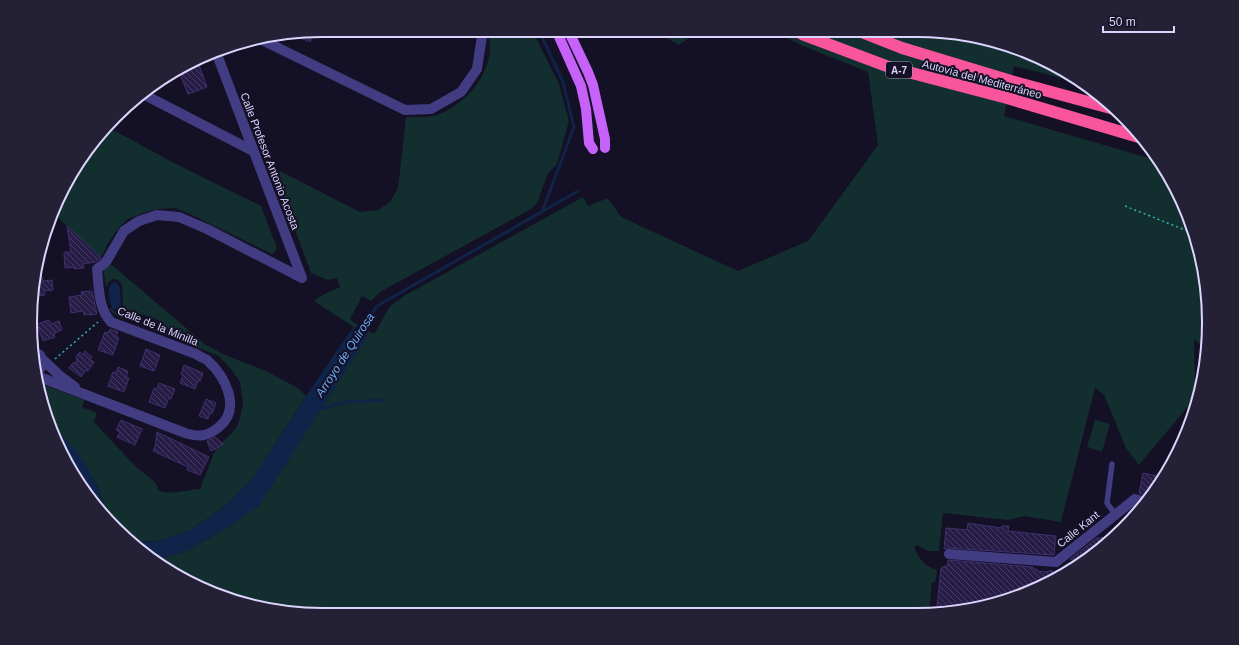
<svg xmlns="http://www.w3.org/2000/svg" width="1239" height="645" font-family="Helvetica,sans-serif">
<style>
.green{fill:#132e2e}
.water{fill:#102348}
.lines{fill:none;stroke-linecap:round;stroke-linejoin:round}
.stream{stroke:#102348;stroke-width:3}
.building{fill:url(#building-back-hatch);stroke:#3f2f70}
.path{stroke:#34b2b0;stroke-width:1.5;stroke-dasharray:2 3;stroke-linecap:butt}
.lane{stroke:#423d82;stroke-width:5.5}
.street{stroke:#423d82;stroke-width:10}
.primary{stroke:#c661f9;stroke-width:10}
.highway{stroke:#f8559c;stroke-width:12}
.labels{text-anchor:middle;stroke-width:4;stroke-linejoin:round;paint-order:stroke}
.shield{fill:#141025;stroke:#9f9abc;stroke-width:1}
.shield-label{font-size:10px;font-weight:bold;fill:#dbd5fd}
.street-label{font-size:11px;fill:#dbd5fd;stroke:#141025}
.water-label{font-size:12px;font-style:italic;fill:#67aff9;stroke:#141025}
.rim{fill:none;stroke:#dbd5fd;stroke-width:2}
</style>
<defs>
<pattern id="building-back-hatch" width="6" height="6" patternUnits="userSpaceOnUse"><rect width="6" height="6" fill="#261c45"/><path d="M-1 5l2 2M0 0l6 6M5-1l2 2" fill="none" stroke="#453c61"/></pattern>
</defs>
<rect width="100%" height="100%" fill="#141025"/>
<!-- green -->
<path class="green" d="M488 30H532L559 84 569 121 557 164 548 173 537 203 531 209 400 281 380 292 371 301 362 296 350 319 358 325 355 328 314 301C322 294 331 291 340 287L337 278 328 280 311 273 272 167 360 212 378 210 390 202 398 188 406 117C417 117 429 118 440 114 463 104 483 83 489 58 491 50 489 39 488 30Z
M653 30H673L675 31 676 30H726L716 36 697 32 679 45Z
M771 30 935 31 992 40 1046 60 1084 84 1014 66 1004 116 1159 161 1170 176 1193 228 1206 284 1208 341 1207 351 1194 339 1195 398 1139 465 1126 448 1104 395 1095 388 1061 522 1024 516 1008 520 943 513 939 551H928L917 545 914 547C920 560 923 565 937 570L935 583 932 582 929 613 304 614 247 605 193 585 158 560 188 550 224 530 368 336 366 335 368 331 374 334 390 306 404 296 583 197 588 206 608 198 621 217 738 271 808 241 878 145 868 72 803 46Z
M106 126 174 163 261 206 277 248 275 252 272 254 190 214 175 208 158 209 143 213 128 219 117 230 107 245 102 256 100 257 55 215 69 176Z
M112 265 206 345 225 355 266 371 298 388 306 396 254 477 224 507 190 530 159 541 134 542 111 523 108 518 97 484 52 426 39 383 84 400 82 407 97 413 94 422 136 467 155 482 159 491C172 495 187 490 200 489L214 453 222 444 221 443 229 436 236 428 240 419 243 402 240 382 231 369 219 356 163 334 165 330 158 320 135 312 130 321C123 318 113 316 109 308H111L117 313 123 308 122 285 118 280 114 279C110 280 108 282 107 286L106 287 103 267Z
M1095 420 1110 424 1102 452 1087 447Z"/>
<!-- water -->
<path class="water" d="M113 282 117 283 119 286 120 289 121 306 120 309 118 310 113 309C109 302 106 287 113 282Z
M353 327 368 336 259 506 224 530 188 550 158 560 134 542 159 541 190 530 224 507 254 477 306 396Z
M52 426 77 451 97 485 108 518 75 472 73 467 60 452Z"/>
<g class="lines">
<!-- stream -->
<path class="stream" d="M539 30 563 82 574 127 542 212
M358 335 377 306 578 191
M318 410 344 402 386 400"/>
</g>
<!-- building -->
<path class="building" d="M316 31 310 42 294 35 308 32Z
M198 62 207 87 188 94 179 72Z
M67 226 89 246 101 258 95 262 83 264 84 268 74 269V267L65 268 64 254 65 252H71Z
M42 277 43 281 52 280 53 290 44 291 45 295 35 296V278Z
M92 291 97 314 89 315V314L84 315 83 311 71 313 69 297 82 295 81 292Z
M49 320 51 324 59 321 62 330 54 333 55 337 43 341 37 324Z
M110 329 118 332 116 336 119 338 113 355 98 350 105 332 108 333Z
M146 349 160 355 154 371 140 366Z
M85 351 92 357 90 360 94 362 88 371 86 370 81 377 69 368 73 363 77 362 76 356 80 352 83 355Z
M184 365 203 373 200 381H198L195 389 180 383 183 375 181 374Z
M118 367 128 371 126 377 129 378 124 392 108 386 113 372 116 373Z
M159 383 175 389 171 399 169 398 165 408 149 402 154 388 157 389Z
M206 399 216 403 212 414 210 413 208 419 199 416Z
M121 420 142 429 135 445 117 437 120 432 116 430Z
M157 432 209 457 200 475 187 470 188 467 153 451 155 447Z
M215 437 223 444 219 447 211 451 207 441Z
M1143 473 1162 477 1149 496 1139 493Z
M1137 506 1142 508 1132 519 1128 513Z
M968 523 1001 528 1002 526H1009L1008 531 1056 536 1054 555 949 548 944 549 946 528 967 530Z
M1098 537 1099 539 1102 537 1106 543 1094 555 1082 562 1070 559Z
M948 560 1033 567V569H1037L1036 571 1046 572 1052 570 1051 579 1028 593 978 606 964 605 959 608 937 606 941 568H943L944 566 947 567Z"/>
<g class="lines">
<!-- path -->
<path class="path" d="M1125 206 1195 234
M55 359 98 322"/>
<!-- lane -->
<path class="lane" d="M1112 464 1107 503 1115 514"/>
<!-- street -->
<path class="street" d="M262 40 405 110 431 109 461 92 477 69 482 36 480 30
M216 52 302 278
M141 93 253 151
M33 351 40 355C44 362 43 368 36 372
M42 359 59 375 75 387
M37 376 185 433C199 437 207 437 219 427 242 408 225 376 207 360 203 358 199 356 196 354L111 322C98 308 99 287 97 269L106 262 124 231 139 221 157 215 179 217 207 229 302 278
M949 554 1056 562 1135 499 1146 502"/>
<!-- primary -->
<path class="primary" d="M556 30 581 86 586 109 589 143 593 149
M568 30 588 72 593 85 605 139V148"/>
<!-- highway -->
<path class="highway" d="M795 30 804 35 889 67 1007 98 1142 138
M859 31 902 48 1011 81 1114 109"/>
</g>
<g class="labels">
<!-- shield labels -->
<rect class="shield" x="886" y="62" width="26" height="16" rx="3"/>
<g class="shield-label">
<text x="899" y="74">A-7</text>
</g>
<!-- street labels -->
<g class="street-label">
<text transform="translate(982 79) rotate(15)" y="4">Autovía del Mediterráneo</text>
<text transform="translate(270 161) rotate(69)" y="4">Calle Profesor Antonio Acosta</text>
<text transform="translate(158 326) rotate(22)" y="4">Calle de la Minilla</text>
<text transform="translate(1078 529) rotate(-39)" y="4">Calle Kant</text>
</g>
<!-- water labels -->
<g class="water-label">
<text transform="translate(345 355) rotate(-57)" y="4">Arroyo de Quirosa</text>
</g>
</g>
<!-- crop -->
<path d="M0 0H1239V645H0ZM322 37H917A285 285 0 0 1 1202 322V323A285 285 0 0 1 917 608H322A285 285 0 0 1 37 323V322A285 285 0 0 1 322 37Z" fill="#242036" fill-rule="evenodd"/>
<path class="rim" d="M322 37H917A285 285 0 0 1 1202 322V323A285 285 0 0 1 917 608H322A285 285 0 0 1 37 323V322A285 285 0 0 1 322 37Z"/>
<!-- scale -->
<path d="M1103 26v6h71v-6" fill="none" stroke="#dbd5fd" stroke-width="2"/>
<text x="1109" y="26" font-size="12" fill="#dbd5fd" stroke="#141025" stroke-width="3" paint-order="stroke">50 m</text>
</svg>
